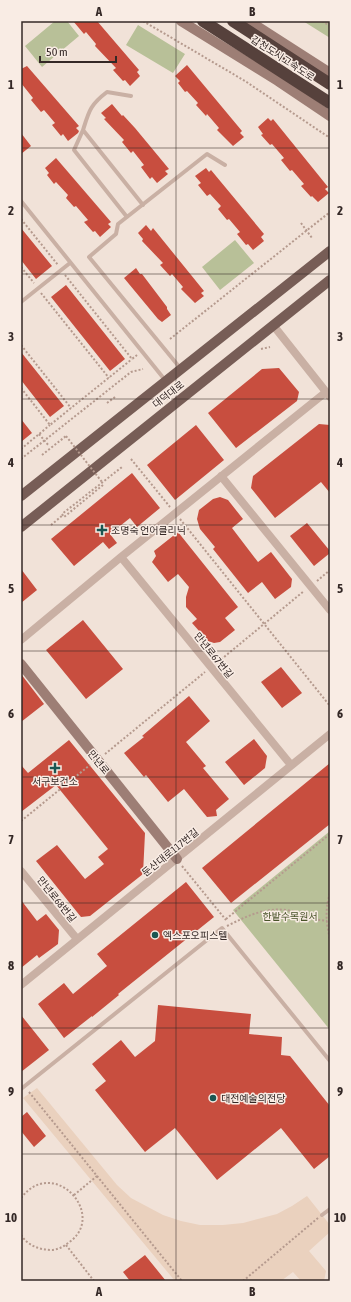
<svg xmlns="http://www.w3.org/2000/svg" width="351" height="1302" font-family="'Asap Condensed','Noto Sans KR',sans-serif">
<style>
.green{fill:#b8c098}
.plaza{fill:#ead1be}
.building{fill:#c84e3f}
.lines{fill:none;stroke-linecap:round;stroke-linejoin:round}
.path{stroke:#b59a8e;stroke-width:2;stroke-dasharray:2 2;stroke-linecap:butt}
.lane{stroke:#c9b0a4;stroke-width:4}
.street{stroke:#c9b0a4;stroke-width:8}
.secondary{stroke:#9d7e75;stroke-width:10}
.primary{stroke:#775d56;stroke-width:10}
.highway{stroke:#56413c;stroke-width:12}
.path-bridge{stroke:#b59a8e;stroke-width:2;stroke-dasharray:2 2;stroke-linecap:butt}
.grid{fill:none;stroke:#342826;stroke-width:1;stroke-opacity:0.55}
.poi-dot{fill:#1b5652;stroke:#f9ece4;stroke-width:1.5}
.labels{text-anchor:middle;stroke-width:3;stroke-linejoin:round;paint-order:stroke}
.street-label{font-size:10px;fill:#342826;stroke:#f9ece4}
.poi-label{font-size:10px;fill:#342826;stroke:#f9ece4;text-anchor:start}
.park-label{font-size:10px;fill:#495329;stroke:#f9ece4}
.neatline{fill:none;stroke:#342826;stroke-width:1.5}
.grid-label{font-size:13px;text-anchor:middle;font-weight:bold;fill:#342826}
</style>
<rect width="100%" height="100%" fill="#f1e2d8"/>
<!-- green -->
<path class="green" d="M55 21H67L79 36 42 67 25 46Z
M303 21H330V38Z
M138 25 185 54 173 73 126 45Z
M235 240 254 263 220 290 202 267Z
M330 831V1030L233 910Z"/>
<!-- plaza -->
<path class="plaza" d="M37 1088 117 1185 131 1198 163 1215 181 1221 200 1225H223L243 1223 277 1214 292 1206 307 1196 330 1225V1232L309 1251 326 1271 324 1281H301L293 1272 281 1281H175L23 1098Z"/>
<!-- building -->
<path class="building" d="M73 21H97L139 70 137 72 140 76 130 86 125 80 123 81 113 70 116 68 95 46 96 44 86 32 84 34Z
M187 65 242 131 240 133 244 137 233 146 217 130 219 128 207 114 206 116 196 105 198 103 187 91 185 92 178 83 180 81 175 76Z
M27 66 79 126 76 128 79 131 78 133 68 141 63 134 61 136 52 125 55 123 44 110 41 112 31 100 33 98 21 83V69Z
M112 104 122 116 123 115 135 128 169 169 165 171 168 174 157 183 152 177 150 179 141 167 144 165 133 151 131 153 122 142 124 140 104 119 106 118 101 113Z
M268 118 271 121 273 119 328 187 325 189 329 193 318 202 312 196 311 197 301 186 304 184 292 170 290 171 281 160 284 158 272 144 270 145 261 135 263 134 258 127Z
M21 133 31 146 21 154Z
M56 158 111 222 108 224 111 227 100 237 95 231 93 232 84 222 88 220 76 206 74 207 66 198 68 195 56 182 54 184 47 175 49 173 45 168Z
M206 168 209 172 211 170 264 234 261 237 264 241 253 250 248 244 246 245 237 234 240 232 229 219 227 220 218 209 221 206 210 194 207 196 198 185 201 183 195 176Z
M146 225 151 231 153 228 204 291 201 293 204 296 195 303 181 289 183 287 172 274 170 276 160 265 163 263 142 241 143 239 138 233Z
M21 228 52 266 36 279 21 260Z
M136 268 140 274H142L167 307V309L171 315 162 322 158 319 124 278Z
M66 285 125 359 110 371 51 297Z
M21 352 64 406 50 417 21 380Z
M279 368 299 392 297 401 236 448 208 413 262 369Z
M21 419 32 433 21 442Z
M319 424 330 425V493L321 482 275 518 251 488 253 476Z
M196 425 224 460 175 500 147 465Z
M132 473 160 508 137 527 130 518 110 534 117 543 109 549 103 542 74 566 51 539Z
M220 497 228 500 243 519 232 528 258 562 271 552 292 579 291 587 275 599 262 582 248 593 213 549 215 547 200 529 197 519 199 510 213 499Z
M307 523 330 551V553L314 566 290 536Z
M178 532 238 607 225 618 235 630 220 642 214 643 208 641 192 623 197 619 186 607V597L189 587 178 574 168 582 152 562 156 556 154 551Z
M21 569 37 590 21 603Z
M83 620 123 669 86 699 46 650Z
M281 667 302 693 282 708 261 682Z
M21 674 44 704 21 722Z
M189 696 210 721 186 742 206 766 203 768 229 799 216 810 217 816 207 817 184 789 168 802 146 775 144 777 124 753 144 737 142 736Z
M254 739 267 756 265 768 244 785 225 762Z
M69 740 145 833 143 874 90 916 81 917 36 861 57 845 85 879 104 864 98 857 108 849 56 785 21 812V765L28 773Z
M330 763V824L231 903 202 868Z
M186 882 214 917 118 994 119 995 92 1017V1016L64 1038 38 1004 64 983 73 994 107 966 97 954Z
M21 900 37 921 46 914 59 930 58 944 39 958 37 955 21 968Z
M158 1005 251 1014 249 1034 282 1037 281 1055 290 1056 330 1106V1156L314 1169 281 1128 217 1180 175 1128 145 1152 95 1090 106 1081 92 1064 121 1040 135 1057 155 1041Z
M21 1015 49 1050 21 1072Z
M27 1112 46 1136 34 1147 21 1131V1117Z
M145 1255 166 1281H130L123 1272Z"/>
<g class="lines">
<!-- path -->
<path class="path" d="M143 21 245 81 330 138
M322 21 330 26
M21 219 58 265
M301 223 312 238
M21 267 34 283
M65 275 132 359 137 355
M41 293 109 378
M170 339 330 212
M21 345 71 408
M261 349 270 347
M21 388 50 425 132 359
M107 403 115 397
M39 434 49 446
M21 449 50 425
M42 455 66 436
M21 459 131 372 143 369
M131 459 170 507
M103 485 64 517 62 514 122 467
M180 519 330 706
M51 525 63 515
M317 581 330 570
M218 662 304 591
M105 754 205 672
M21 821 90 765
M182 866 226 920
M330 893C325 909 326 923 330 939
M226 919 330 834
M227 926C251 914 270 905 297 912 302 913 306 917 311 918 316 920 321 920 327 921
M29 1092 182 1281
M74 1195 97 1176
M21 1198C53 1156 105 1212 72 1240 66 1245 60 1249 53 1250 40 1250 28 1246 21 1235
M66 1245 94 1281
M243 1281 318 1218"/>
<!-- lane -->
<path class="lane" d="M83 130C89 111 90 105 107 92L131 96
M21 201 165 380
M127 217 74 150 83 130 143 205
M21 302 70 263
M181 369 89 257 116 234 118 224 207 154 225 165
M21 1089 222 928 330 1061
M322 1215 330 1209"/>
<!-- street -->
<path class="street" d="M273 325 330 397
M221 476 330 610
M121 557 291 765
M21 640 121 557 326 392
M21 871 77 939
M21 985 330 734"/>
<!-- secondary -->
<path class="secondary" d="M181 21 278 81 330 116
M249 21 330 73
M21 664 177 859"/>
<!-- primary -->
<path class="primary" d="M21 496 330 251
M21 527 330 280"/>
<!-- highway -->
<path class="highway" d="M203 21 330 103
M233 21 330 84"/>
<!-- path-bridge -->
<path class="path-bridge" d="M66 436 102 482"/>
</g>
<!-- grid -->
<path class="grid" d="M176 21V1281M21 148H330M21 274H330M21 399H330M21 525H330M21 651H330M21 777H330M21 903H330M21 1028H330M21 1154H330"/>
<!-- markers -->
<g class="poi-dot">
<path d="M100 524h4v4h4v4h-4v4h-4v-4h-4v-4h4z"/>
<path d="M53 762h4v4h4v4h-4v4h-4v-4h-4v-4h4z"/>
<circle cx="155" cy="935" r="4"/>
<circle cx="213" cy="1098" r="4"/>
</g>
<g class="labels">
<!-- street labels -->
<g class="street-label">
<text transform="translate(283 58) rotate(33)" y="4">갑천도시고속도로</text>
<text transform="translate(168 394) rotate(-38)" y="4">대덕대로</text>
<text transform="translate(214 655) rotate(51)" y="4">만년로67번길</text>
<text transform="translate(99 762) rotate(51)" y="4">만년로</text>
<text transform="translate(170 852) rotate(-39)" y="4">둔산대로117번길</text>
<text transform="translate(57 899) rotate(51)" y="4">만년로68번길</text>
</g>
<!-- poi labels -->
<g class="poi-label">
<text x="111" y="534">조명숙 언어클리닉</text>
<text x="55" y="785" text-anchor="middle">서구보건소</text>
<text x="163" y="939">엑스포오피스텔</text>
<text x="221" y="1102">대전예술의전당</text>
</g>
<!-- park labels -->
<g class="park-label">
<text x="290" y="920">한밭수목원서</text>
</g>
</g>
<!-- border -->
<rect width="351" height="1302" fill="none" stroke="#f9ece4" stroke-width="44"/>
<!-- scale -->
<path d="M40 56v6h76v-6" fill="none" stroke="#342826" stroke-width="2"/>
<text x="46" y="56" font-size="12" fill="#342826" stroke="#f9ece4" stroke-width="3" paint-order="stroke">50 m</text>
<rect x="22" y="22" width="307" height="1258" class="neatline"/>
<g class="grid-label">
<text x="99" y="16">A</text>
<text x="252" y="16">B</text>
<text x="11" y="89">1</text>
<text x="340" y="89">1</text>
<text x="11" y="215">2</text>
<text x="340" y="215">2</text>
<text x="11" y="341">3</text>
<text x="340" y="341">3</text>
<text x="11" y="467">4</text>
<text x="340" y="467">4</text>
<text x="11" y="593">5</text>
<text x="340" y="593">5</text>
<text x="11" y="718">6</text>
<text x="340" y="718">6</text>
<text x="11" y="844">7</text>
<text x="340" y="844">7</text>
<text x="11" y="970">8</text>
<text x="340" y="970">8</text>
<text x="11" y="1096">9</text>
<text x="340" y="1096">9</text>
<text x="11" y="1222">10</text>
<text x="340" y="1222">10</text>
<text x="99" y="1296">A</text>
<text x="252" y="1296">B</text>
</g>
</svg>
